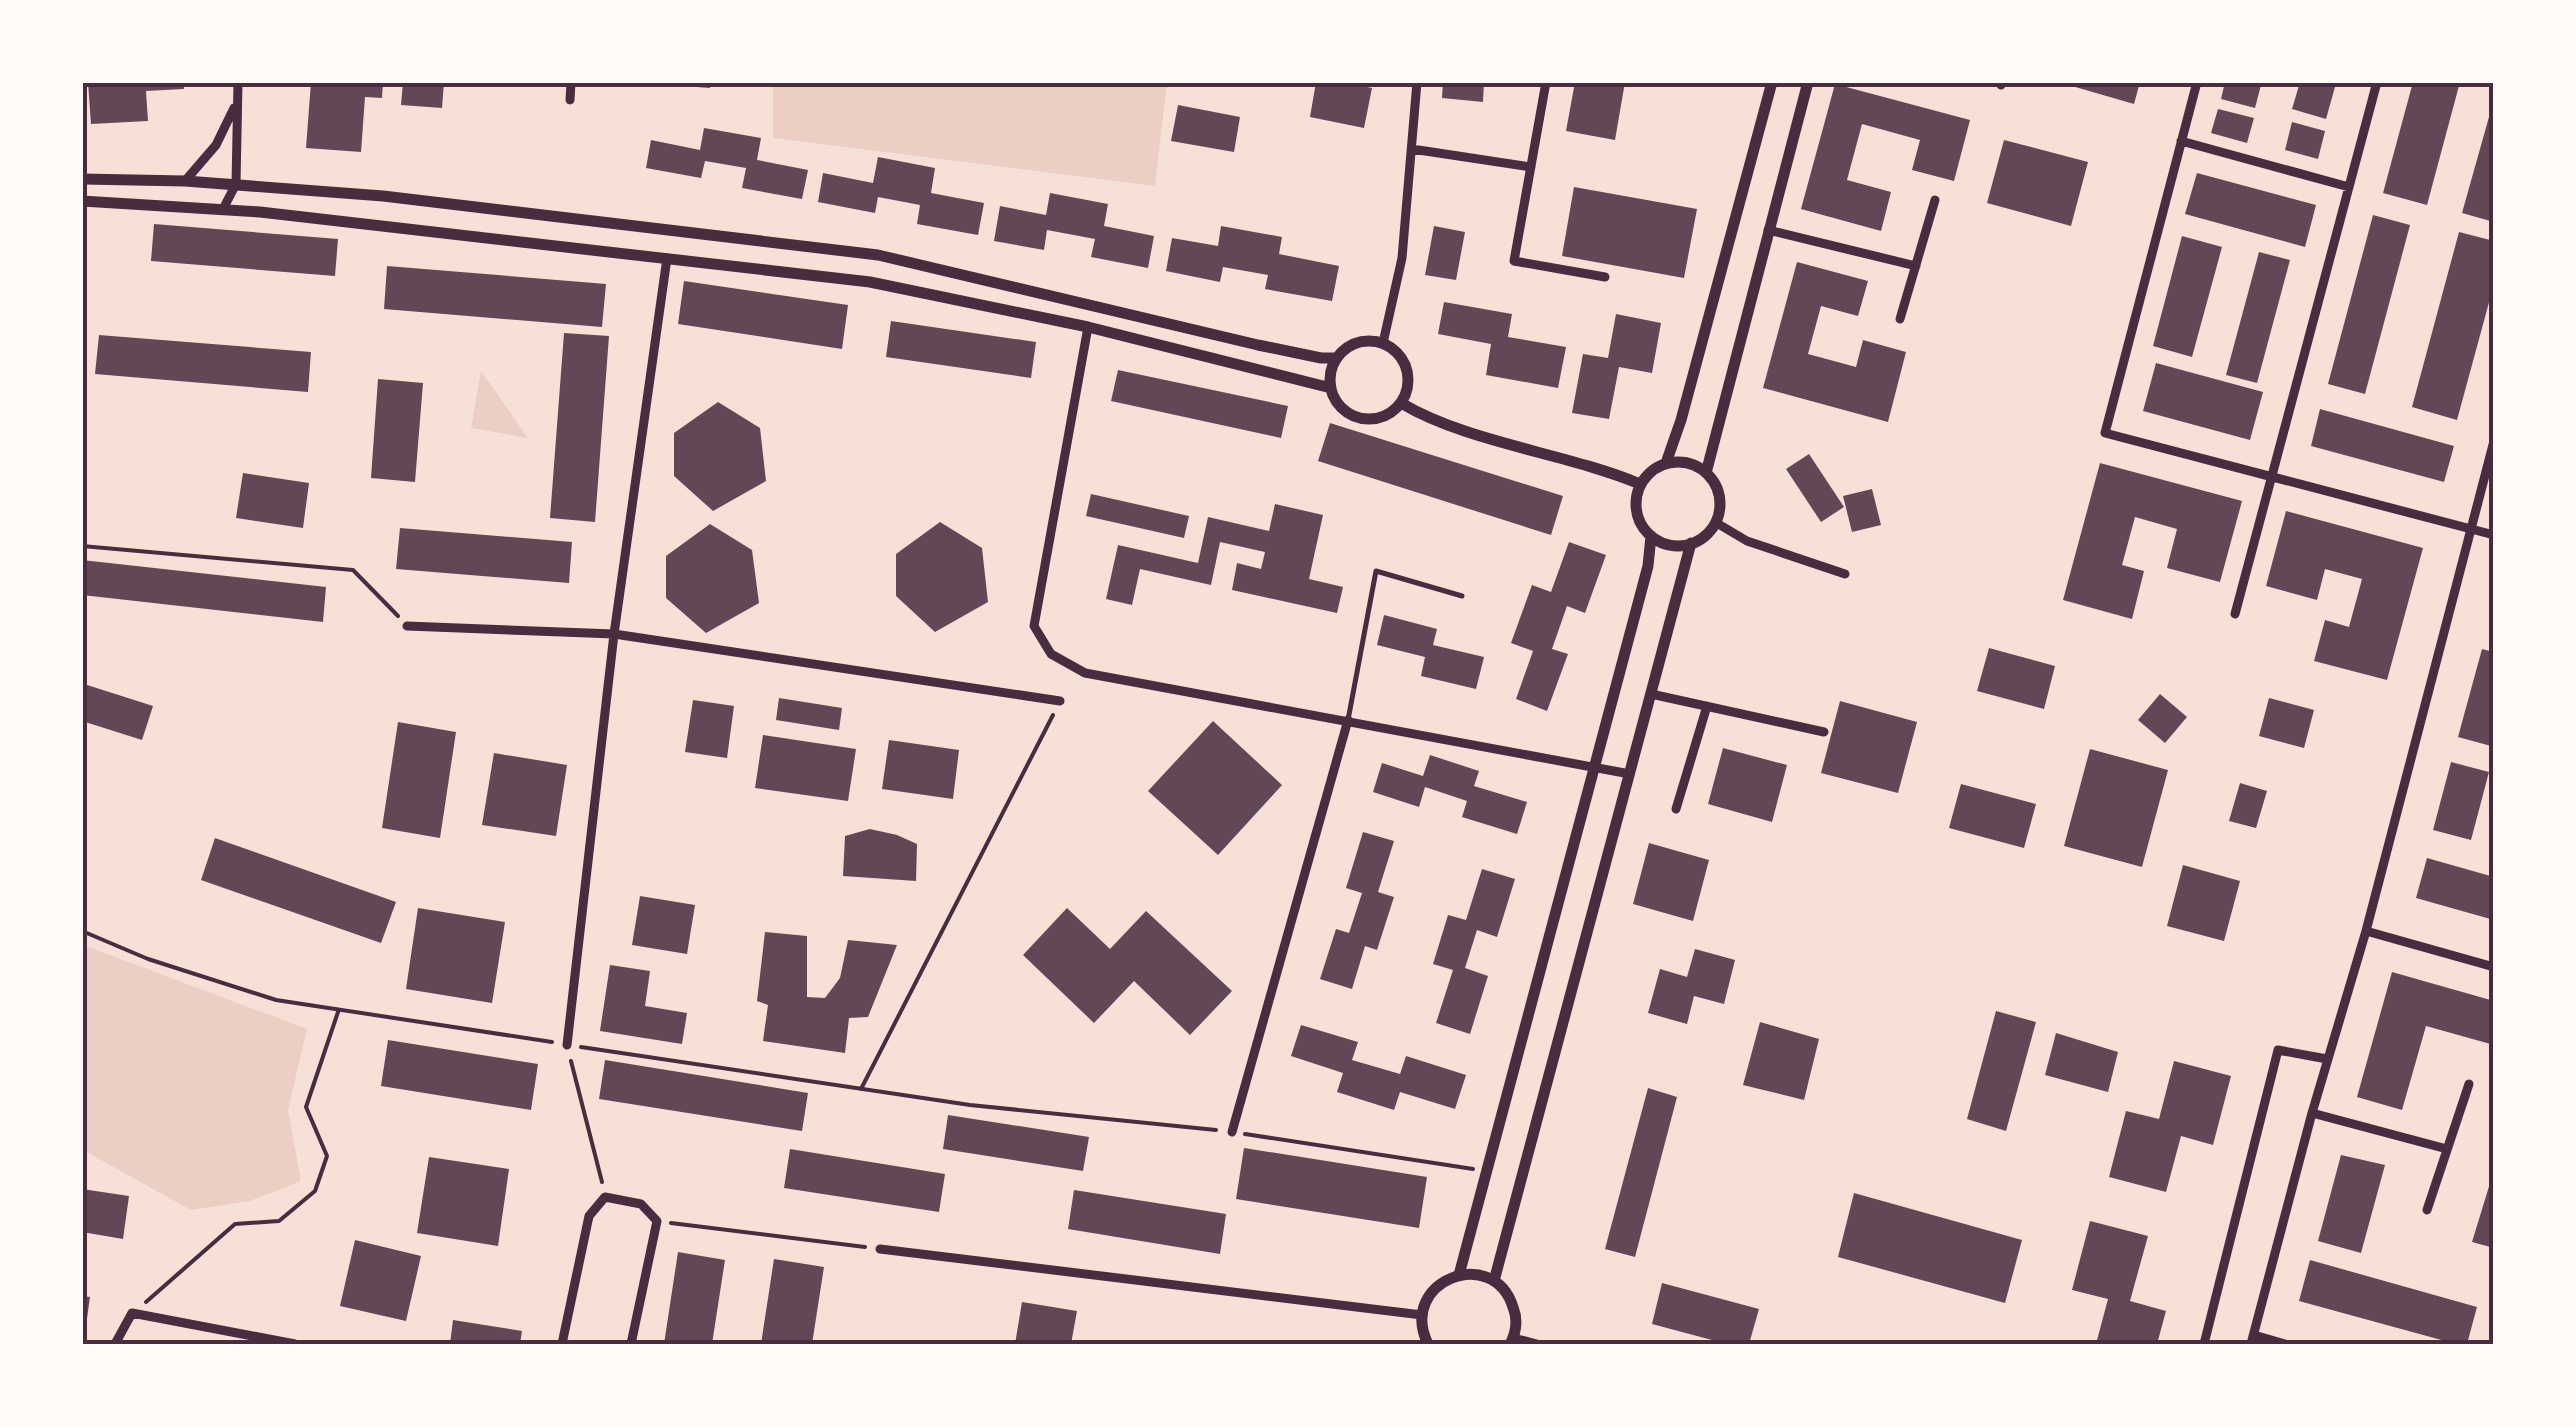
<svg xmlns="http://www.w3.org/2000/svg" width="2576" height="1427" font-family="Ubuntu,sans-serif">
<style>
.green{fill:#ebcfc5}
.building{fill:#644757}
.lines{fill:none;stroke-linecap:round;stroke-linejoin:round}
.path{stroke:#4a2c40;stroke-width:4}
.service{stroke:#4a2c40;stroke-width:5}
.minor{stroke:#4a2c40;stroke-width:9}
.tertiary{stroke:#4a2c40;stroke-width:11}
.neatline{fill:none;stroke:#4a2c40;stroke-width:4}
</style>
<rect width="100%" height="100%" fill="#f7e1d7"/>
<!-- green -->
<path class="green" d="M773 83H1167L1155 186 773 138Z
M481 371 528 438 471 428Z
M83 945 307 1029 288 1110 301 1181 250 1201 191 1210 83 1150Z"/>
<!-- building -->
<path class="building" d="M88 82H184V89L146 91 148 121 91 124Z
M311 82H383L382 98 365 97 361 152 306 148Z
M403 82H444L442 108 401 105Z
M670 82H710V88L670 85Z
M1316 82H1343L1372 88 1364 128 1310 117Z
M1443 82H1484L1483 102 1442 98Z
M1575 82H1625L1615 140 1566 131Z
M2058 82H2140L2134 104Z
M2225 82 2261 85 2255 108 2221 99Z
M2300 82 2335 87 2326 119 2292 109Z
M2413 82H2460L2427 205 2383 193Z
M1835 84 1970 120 1954 181 1912 170 1920 140 1862 124 1847 180 1891 192 1881 231 1801 209Z
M2494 99V222L2462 213Z
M1178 105 1240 117 1234 152 1171 141Z
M2218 109 2254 118 2247 143 2211 133Z
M2292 122 2325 131 2318 159 2285 150Z
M704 128 761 138 757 160 808 170 802 199 742 188 746 168 705 161 701 178 646 168 651 140 700 150Z
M2004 140 2088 162 2071 226 1987 203Z
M878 157 935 168 931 193 984 203 978 235 917 224 920 205 878 197 875 213 818 202 823 173 873 183Z
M2197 173 2316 205 2305 247 2185 214Z
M1574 187 1697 209 1684 278 1562 256Z
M1050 193 1108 204 1104 226 1154 236 1148 268 1091 257 1095 239 1047 230 1044 250 994 241 1000 206 1046 215Z
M2373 215 2410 225 2365 394 2328 384Z
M154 224 338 239 335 276 151 261Z
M1221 226 1282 237 1279 254 1339 266 1332 301 1265 289 1268 275 1223 267 1220 282 1166 271 1172 238 1218 246Z
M1434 226 1465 232 1456 280 1425 275Z
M2459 232 2494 241V284L2457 420 2412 407Z
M2182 236 2222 247 2192 357 2153 346Z
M2259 252 2290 260 2257 383 2226 375Z
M1797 262 1868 281 1858 316 1821 306 1808 354 1856 367 1863 340 1906 352 1888 422 1763 388Z
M387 266 606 284 602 327 384 309Z
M684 281 848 305 842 349 678 324Z
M1444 302 1512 314 1508 337 1566 347 1558 388 1486 375 1491 344 1438 334Z
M1616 314 1661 323 1652 373 1619 367 1609 419 1572 413 1583 354 1608 358Z
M891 321 1036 342 1031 378 886 357Z
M564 333 609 336 595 522 550 518Z
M99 335 311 352 308 392 95 374Z
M2156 363 2263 392 2250 440 2143 411Z
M1118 370 1288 406 1281 438 1111 401Z
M378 379 423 383 415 482 371 478Z
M718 402 760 428 766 481 713 511 674 476V433Z
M2320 409 2454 446 2444 482 2311 446Z
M1330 423 1563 496 1551 535 1318 461Z
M1809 454 1844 507 1821 522 1786 469Z
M2100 463 2242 501 2220 582 2167 568 2177 529 2135 517 2122 565 2144 571 2132 619 2063 600Z
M243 473 309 483 303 528 236 518Z
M1872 489 1881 525 1852 532 1843 496Z
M1091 494 1189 516 1184 538 1086 516Z
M1275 504 1323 515 1309 579 1343 587 1337 613 1232 590 1237 563 1261 569 1265 552 1220 542 1211 585 1140 569 1132 605 1106 599 1118 545 1198 563 1208 517 1269 531Z
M2286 511 2423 548 2387 680 2314 661 2325 620 2349 627 2362 579 2325 569 2317 600 2266 586Z
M940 522 982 548 988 602 935 632 896 596V554Z
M710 524 752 550 759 603 706 633 666 598V556Z
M400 528 572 542 569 583 396 569Z
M1569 542 1606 555 1585 613 1567 606 1552 649 1568 654 1547 711 1516 699 1533 651 1511 643 1532 585 1551 592Z
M82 560 326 587 323 622 82 595Z
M1384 615 1437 629 1433 645 1484 657 1476 689 1421 676 1425 657 1377 645Z
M1989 648 2055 666 2044 709 1977 691Z
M2482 649 2494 652 2491 746 2458 737Z
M84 684 153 706 142 740 82 721Z
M2160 694 2187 717 2165 743 2138 720Z
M779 698 842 708 839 730 776 720Z
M2269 698 2314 710 2304 748 2259 736Z
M693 700 734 706 727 758 685 752Z
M1840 701 1917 722 1898 793 1821 773Z
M1213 721 1282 785 1218 855 1148 791Z
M398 722 456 732 440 838 382 828Z
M763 735 856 749 848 801 755 788Z
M889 740 959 750 953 799 882 789Z
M1723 748 1787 765 1772 822 1708 804Z
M2090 749 2168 770 2142 867 2064 846Z
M494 753 567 765 556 836 482 825Z
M1430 755 1479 771 1474 786 1527 802 1517 834 1462 817 1467 801 1425 787 1419 807 1373 792 1382 763 1423 776Z
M2451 762 2489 772 2471 840 2433 830Z
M2240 783 2267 791 2256 828 2229 821Z
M1961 784 2036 804 2024 848 1949 828Z
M870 829 897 835 917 844 916 881 843 876 845 836Z
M1363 832 1394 841 1378 892 1394 897 1377 950 1365 946 1352 989 1320 979 1336 929 1349 933 1362 893 1346 888Z
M215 838 396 902 381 943 201 880Z
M1649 843 1709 860 1693 921 1633 904Z
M2427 858 2494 877V920L2416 898Z
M2183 865 2240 881 2224 941 2167 926Z
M1482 869 1515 879 1497 937 1477 930 1465 968 1488 976 1470 1034 1436 1023 1453 970 1433 964 1448 915 1466 920Z
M640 896 695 905 687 954 632 945Z
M418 908 505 922 492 1003 406 989Z
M1067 908 1110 949 1146 911 1232 991 1190 1035 1134 981 1094 1023 1023 955Z
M765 932 807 936V997L825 998 840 978 848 940 897 945 868 1017 849 1018 845 1053 763 1041 768 1005 757 1001Z
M1695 949 1735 960 1724 1004 1694 996 1687 1024 1648 1013 1660 969 1687 977Z
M610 965 650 971 645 1006 687 1013 682 1044 600 1031Z
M2392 972 2494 1001V1045L2426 1026 2402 1110 2357 1097Z
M1996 1011 2036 1022 2006 1131 1967 1119Z
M1760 1022 1819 1039 1804 1100 1743 1085Z
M1301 1025 1358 1042 1352 1060 1400 1074 1406 1056 1466 1075 1455 1109 1400 1092 1394 1110 1337 1092 1343 1073 1291 1056Z
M2056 1033 2118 1052 2108 1092 2045 1075Z
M388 1040 538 1064 531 1110 381 1086Z
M605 1060 808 1093 802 1131 599 1099Z
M2174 1061 2231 1076 2213 1145 2181 1136 2166 1192 2109 1177 2126 1111 2159 1119Z
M1648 1088 1677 1097 1635 1257 1605 1249Z
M948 1115 1089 1137 1083 1171 943 1149Z
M1244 1148 1427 1177 1419 1228 1236 1199Z
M790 1149 945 1174 939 1212 784 1188Z
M2341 1155 2385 1165 2361 1253 2318 1241Z
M429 1157 509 1169 498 1246 417 1233Z
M2494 1170V1248L2472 1242Z
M82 1189 129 1196 123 1239 82 1232Z
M1074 1190 1226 1214 1220 1254 1068 1229Z
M1854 1193 2022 1240 2005 1303 1838 1257Z
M2090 1221 2148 1236 2130 1301 2166 1311 2157 1344H2096L2108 1299 2072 1290Z
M355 1240 421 1256 406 1321 340 1306Z
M678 1252 725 1260 712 1344H664Z
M774 1259 824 1267 812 1344H761Z
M2310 1260 2477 1307 2467 1344H2456L2299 1301Z
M1662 1283 1759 1309 1749 1344H1727L1652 1324Z
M82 1296 90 1297 85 1333 82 1332Z
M1022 1302 1077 1311 1071 1344H1015Z
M453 1320 522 1331 520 1344H450Z"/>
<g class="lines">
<!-- path -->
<path class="path" d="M82 546 353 570 398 616
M82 931 148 959 276 1000 552 1042
M581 1047 970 1105 1216 1130
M571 1061 602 1182
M861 1089 1053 715
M1245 1134 1473 1169
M671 1223 865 1247
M146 1302 235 1224 279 1221 315 1191 327 1156 306 1107 338 1012"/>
<!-- service -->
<path class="service" d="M1348 720 1376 571 1462 596"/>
<!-- minor -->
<path class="minor" d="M1546 82 1514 261 1605 277
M2197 82 2105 433 2494 535
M2001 85V82
M570 100 571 82
M2181 141 2349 187
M1412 149 1531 167
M185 181 216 145 234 108
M223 209 236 184 238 82
M1768 230 1916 266
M1900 319 1935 200
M1088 327 1034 626 1051 654 1085 673 1630 774
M1383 343 1402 258 1417 82
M1715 522 1747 541 1845 574
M2235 614 2377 82
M407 626 614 634 1060 701
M1651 694 1824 732
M1676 809 1707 706
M2366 931 2494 967
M567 1045 614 634 667 258
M2312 1113 2447 1149
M1232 1132 1348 720
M2427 1210 2469 1084
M880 1249 1422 1315
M2254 1335 2285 1344
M1513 1338 1537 1344
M115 1344 132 1313 295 1344
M562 1344 589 1216 605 1197 641 1204 657 1221 631 1344
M2204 1344 2278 1050 2327 1059
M2251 1344 2312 1113 2366 931 2494 441"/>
<!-- tertiary -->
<path class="tertiary" d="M82 179 185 181 383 196 878 255 1258 345 1321 358H1336
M82 201 260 212 870 282 1088 327 1331 388
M1330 380a39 39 0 1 1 78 0a39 39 0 1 1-78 0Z
M1401 403C1468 443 1566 453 1640 484
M1636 504a42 42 0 1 1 84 0a42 42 0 1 1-84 0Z
M1666 463 1681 420 1772 82
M1706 473 1808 82
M1459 1275 1648 566 1651 536
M1494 1281 1691 543
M1428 1344C1397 1281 1493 1244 1513 1307 1518 1320 1516 1333 1510 1344"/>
</g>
<!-- border -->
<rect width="2576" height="1427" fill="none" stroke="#fffaf5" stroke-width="170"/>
<rect x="85" y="85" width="2406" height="1257" class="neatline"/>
</svg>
